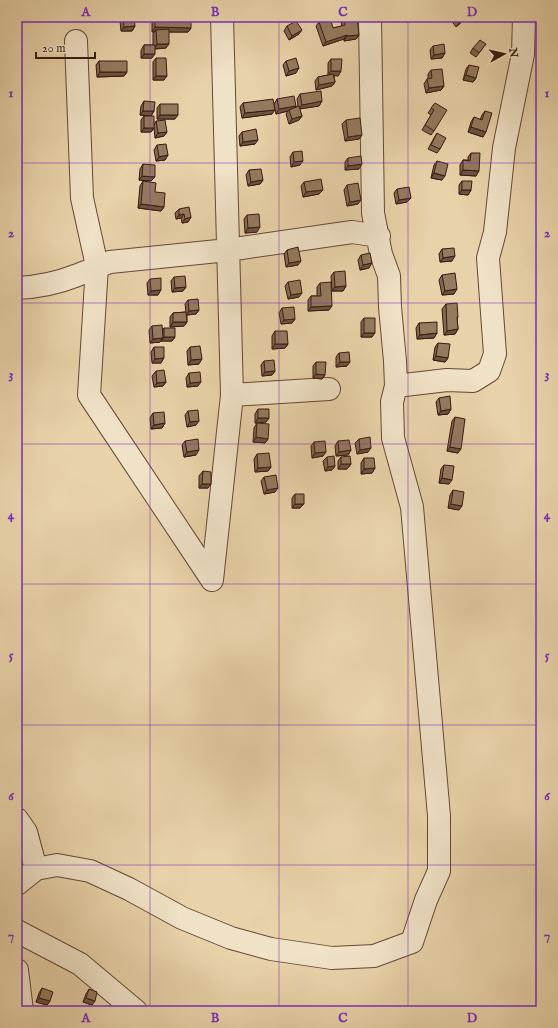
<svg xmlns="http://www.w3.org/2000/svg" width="558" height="1028" font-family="'IM FELL English',serif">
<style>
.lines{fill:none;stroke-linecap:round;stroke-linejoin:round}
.minor-casing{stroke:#644835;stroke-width:24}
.minor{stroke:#f0e2c7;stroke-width:22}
.wall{fill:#7f6952;stroke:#381a0e}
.shaded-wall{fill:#685542;stroke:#381a0e}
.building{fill:#947a5f;stroke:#381a0e}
.grid{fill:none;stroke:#7b2cbf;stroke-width:1;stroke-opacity:0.55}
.neatline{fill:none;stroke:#7b2cbf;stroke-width:1.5}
.grid-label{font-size:13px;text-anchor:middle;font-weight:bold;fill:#7b2cbf}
</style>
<rect width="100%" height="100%" fill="#e8d2a9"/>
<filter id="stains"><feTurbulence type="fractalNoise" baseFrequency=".005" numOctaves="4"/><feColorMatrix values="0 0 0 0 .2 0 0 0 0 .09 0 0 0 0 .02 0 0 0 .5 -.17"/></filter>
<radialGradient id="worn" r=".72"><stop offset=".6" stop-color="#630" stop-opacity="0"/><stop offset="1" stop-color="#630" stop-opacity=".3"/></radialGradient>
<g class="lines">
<defs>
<path id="minor" d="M76 41 82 198 97 266 89 395 212 580
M17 288C38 287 55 284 75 276 87 272 98 266 110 262L228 250 352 232 379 236
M396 386 447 380 473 381 489 371 495 354 488 258 495 232 504 148 523 54 524 17
M232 395 329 389
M212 580 232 395 222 17
M17 819 26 832 36 869
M17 884 36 869 57 865 90 871 129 889 182 918 231 938 271 949 332 958 374 956 412 942 426 900 439 871V816L412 507 393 438 392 402 396 386 395 361 390 307 389 276 381 254 373 213 370 17
M17 931 80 964 136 1011
M17 970 22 1011"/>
</defs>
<!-- minor casing -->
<use href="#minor" class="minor-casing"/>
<!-- minor -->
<use href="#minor" class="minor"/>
</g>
<!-- wall -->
<path class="wall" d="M123 17 135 26 132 31H121L120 21Z
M153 17H166L191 28 188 32H169L166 48 155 49 152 58H141V50L144 45H153V34L154 32H152V21L153 19Z
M453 17H467L456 27 451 20Z
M344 18 359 35 356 39 344 41V39L323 46 316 26 319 22 333 28 342 26 341 22Z
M287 26 299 34 289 40 284 31Z
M486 44 476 57 470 53 473 48Z
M433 46 445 53 442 58 431 59 430 50Z
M156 58 164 80H153V62Z
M331 59 341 71 338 76 334 75 335 82 332 86 316 90 315 81 318 77 328 75V63Z
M99 61 127 72 124 76 97 77 96 65Z
M286 61 296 73 286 76 283 65Z
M469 65 476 78 473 82 463 80 466 69Z
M431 70 444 86 441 90 426 93 424 84 427 79H428V74Z
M300 94 322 101 319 106 299 109 302 116 299 120 289 124 286 114 288 111 276 114 274 105 272 114 242 118 240 107 243 103 274 104 277 99 294 108 298 106 297 99Z
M144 101 154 111 151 116 140 115 141 106Z
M435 103 434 131 431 135 422 130 431 115 428 113Z
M160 104 175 119H157V108Z
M485 111 483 137 468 132 471 122 474 117 480 120 482 115Z
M144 116 154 125 156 121 167 132 164 136 155 138 154 128 151 132H141V120Z
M346 120 362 135 359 139 345 141 342 124Z
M242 132 255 144 240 146 239 136Z
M437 133 440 149 437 153 428 149 434 138Z
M157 145 168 155 165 160 156 161 154 150Z
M293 152 300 165 291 167 290 157Z
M471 153 476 176 460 175V165L463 160H468V157Z
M348 158 359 169 345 170V162Z
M437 161 442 180 431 178 434 165Z
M143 164 155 177 151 181 139 180 140 169Z
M249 170 263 180 260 184 248 186 246 175Z
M143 181 164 207 161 211 138 208 140 186Z
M462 181 471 190 468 195 459 194V185Z
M304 182 319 194 303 197 301 186Z
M347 185 358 204 347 206 344 190Z
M397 189 407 202 396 204 394 193Z
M179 209 191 217 188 222 182 223 181 218 176 219 175 213Z
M247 215 257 232 245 233 244 219Z
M442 249 452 261 440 262 439 254Z
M287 250 298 265 286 267 284 254Z
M361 255 369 268 360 270 358 260Z
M334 272 346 286 343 291H332L331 276Z
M442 275 454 294 442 295 439 280Z
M174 277 186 287 183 291 172 292 171 281Z
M150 279 158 295H148L147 283Z
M288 282 299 297 288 299 285 286Z
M320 283 329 310 308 311V300L311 296H317V287Z
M188 300 199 310 196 314 187 315V322L184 326 170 327V317L173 313 186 312 185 304Z
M446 304 458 317 457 319 458 329 455 334 444 335 442 309Z
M282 308 295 319 292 323 281 324 279 313Z
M364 318 372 337H361V322Z
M419 323 437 333 434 338 417 339 416 328Z
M152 326 163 330 164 328 175 337 172 341H161L160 342 150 343 149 330Z
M275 331 288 344 285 348 272 349V336Z
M438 343 448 358 445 362 433 360 435 347Z
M154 347 161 363H152L151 352Z
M190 347 199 364 188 365 187 351Z
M339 353 347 366 336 367V357Z
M264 361 275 371 272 375 262 376 261 365Z
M316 362 325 375 322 379 313 378V366Z
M156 371 166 382 163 386 154 387 152 376Z
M189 373 198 386 187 387 186 378Z
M439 398 451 409 448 414 438 415 436 402Z
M258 409 269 418 266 422 255 423V414Z
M188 411 196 425 187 427 185 415Z
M153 413 165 423 162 428 151 429 150 418Z
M455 417 458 453 447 451 452 421Z
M257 423 268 439 265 443 253 442 254 428Z
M359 439 368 452 357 454 355 443Z
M185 441 196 455 184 457 182 445Z
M338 441 351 450 348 455 336 456 335 446Z
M314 442 323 456 312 458 311 446Z
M257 454 271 467 268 471 255 472 254 459Z
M327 457 335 466 332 470 325 471 323 461Z
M341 457 351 464 347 469H338V461Z
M364 458 375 468 372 473 361 474V463Z
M444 465 449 484 439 483 441 469Z
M203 471 208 488H199V476Z
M264 477 275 492 264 494 261 481Z
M453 490 459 510 448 508 450 495Z
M295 494 300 508H292V498Z
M42 988 50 1001 47 1005 36 1002 39 993Z
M89 989 92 1005 83 1002 86 994Z"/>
<!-- shaded-wall -->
<path class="shaded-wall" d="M465 17H467L456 27 460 22Z
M135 26 132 31H121L124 27Z
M155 27 191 28 188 32H156V30L154 32H152Z
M302 30 299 34 289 40 292 36Z
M347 35 344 39 323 46 326 42Z
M359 35 356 39 344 41 347 36Z
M157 44H169L166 48 154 49Z
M445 53 442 58 431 59 434 55Z
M144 54H155L152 58H141Z
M299 68 296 73 286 76 289 71Z
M331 71H341L338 76 328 75Z
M100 72H127L124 76 97 77Z
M466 75 476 78 473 82 463 80Z
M156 76H167L164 80H153Z
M335 82 332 86 316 90 319 85Z
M444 86 441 90 426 93 429 88Z
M322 101 319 106 299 109 302 105Z
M296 106 293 110H289L288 111 276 114 279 109Z
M275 110 272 114 242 118 245 113Z
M143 111H154L151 116 140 115Z
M160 115H178L175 119H157Z
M302 116 299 120 289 124 292 119Z
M471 127 486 132 483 137 468 132Z
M144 128H154L151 132H141Z
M167 132 164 136 155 138 158 133Z
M362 135 359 139 345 141 348 137Z
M258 140 255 144 240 146 243 142Z
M168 155 165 160 156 161 159 157Z
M303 161 300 165 291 167 294 162Z
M362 164 359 169 345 170 348 166Z
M463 170 479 171 476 176 460 175Z
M434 173 445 176 442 180 431 178Z
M142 176 155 177 151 181 139 180Z
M263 180 260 184 248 186 251 182Z
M323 190 319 194 303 197 306 192Z
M462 190H471L468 195 459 194Z
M411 198 407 202 396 204 399 200Z
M361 200 358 204 347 206 350 202Z
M141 204 164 207 161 211 138 208Z
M184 214 181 218 176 219 179 215Z
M191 217 188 222 182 223 185 219Z
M260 227 257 232 245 233 248 228Z
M455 256 452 261 440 262 443 258Z
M301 261 298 265 286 267 289 263Z
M372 263 369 268 360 270 363 265Z
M346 286 343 291H332L335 287Z
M186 287 183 291 172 292 175 288Z
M457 289 454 294 442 295 445 291Z
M161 290 158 295H148L151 291Z
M302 293 299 297 288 299 291 295Z
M332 306 329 310 308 311 311 307Z
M199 310 196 314 186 315 189 311Z
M295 319 292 323 281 324 284 320Z
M173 322H187L184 326 170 327Z
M458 329 455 334 444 335 447 331Z
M364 333H375L372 337H361Z
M437 333 434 338 417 339 420 335Z
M164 337H175L172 341H161Z
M163 338 160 342 150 343 153 339Z
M275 344H288L285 348 272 349Z
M436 356 448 358 445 362 433 360Z
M164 358 161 363H152L155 359Z
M202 359 199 364 188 365 191 360Z
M340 362H350L347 366 336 367Z
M275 371 272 375 262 376 265 372Z
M316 374 325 375 322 379 313 378Z
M166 382 163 386 154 387 157 383Z
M201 382 198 386 187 387 190 383Z
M451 409 448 414 438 415 441 411Z
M258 418H269L266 422 255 423Z
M199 421 196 425 187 427 190 422Z
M165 423 162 428 151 429 154 425Z
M256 437 268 439 265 443 253 442Z
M450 447 461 449 458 453 447 451Z
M371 448 368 452 357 454 360 450Z
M199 450 196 455 184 457 187 452Z
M351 450 348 455 336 456 339 452Z
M326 452 323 456 312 458 315 453Z
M341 464H351L347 469H338Z
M335 466 332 470 325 471 328 467Z
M271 467 268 471 255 472 258 468Z
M375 468 372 473 361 474 364 469Z
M442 478 452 480 449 484 439 483Z
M202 484H211L208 488H199Z
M278 488 275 492 264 494 267 490Z
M295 504H304L300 508H292Z
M451 504 462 506 459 510 448 508Z
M39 998 50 1001 47 1005 36 1002Z
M86 998 95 1001 92 1005 83 1002Z"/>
<!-- building -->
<path class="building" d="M123 17H134L135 26 124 27Z
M155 17 191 18V28L155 27Z
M329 17H330L333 28 345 25 344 18 357 17 359 35 347 36V35L326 42 319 22Z
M455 17H465L460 22Z
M296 21 302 30 292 36 287 26Z
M169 29V44H157L156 30Z
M480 40 486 44 479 53 473 48Z
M444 44 445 53 434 55 433 46Z
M144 45H155V54H144Z
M156 58H166L167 76H156Z
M296 58 299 68 289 71 286 61Z
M331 59H342L341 71H331Z
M99 61H127V72H100Z
M469 65 479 67 476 78 466 75Z
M442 69 444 86 429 88 427 79 432 78 431 70Z
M333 74 335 82 319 85 318 77Z
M321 91 322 101 302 105 300 94Z
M294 96 296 106 279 109 277 99Z
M273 99 275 110 245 113 243 103Z
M144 101 155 102 154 111H143Z
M435 103 447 110 434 131 425 125 434 110 431 108Z
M160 104H178V115H160Z
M299 106 302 116 292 119 289 110Z
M485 111 492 113 486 132 471 127 474 117 482 120Z
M144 116H154V128H144Z
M360 118 362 135 348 137 346 120Z
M165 120 167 132 158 133 156 121Z
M256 129 258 140 243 142 242 132Z
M437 133 446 138 440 149 431 145Z
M166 144 168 155 159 157 157 145Z
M302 151 303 161 294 162 293 152Z
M471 153H480L479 171 463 170V160L470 161Z
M361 156 362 164 348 166V158Z
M437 161 448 164 445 176 434 173Z
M143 164 155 165V177L142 176Z
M261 169 263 180 251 182 249 170Z
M321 179 323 190 306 192 304 182Z
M143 181 156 183 155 192 165 193 164 207 141 204Z
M462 181H472L471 190H462Z
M358 183 361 200 350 202 347 185Z
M409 187 411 198 399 200 397 189Z
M189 207 191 217 185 219 184 214 179 215V209Z
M259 214 260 227 248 228 247 215Z
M298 247 301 261 289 263 287 250Z
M454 248 455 256 443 258 442 249Z
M370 253 372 263 363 265 361 255Z
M345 271 346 286 335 287 334 272Z
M455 273 457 289 445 291 442 275Z
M185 276 186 287 175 288 174 277Z
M161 278V290L151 291 150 279Z
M300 280 302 293 291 295 288 282Z
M331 282 332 306 311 307V296H321L320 283Z
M198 299 199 310 189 311 188 300Z
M457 303 458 317H457L458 329 447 331 446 304Z
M294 307 295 319 284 320 282 308Z
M186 312 187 322H173V313Z
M364 318H375V333H364Z
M437 322V333L420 335 419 323Z
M162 325 163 338 153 339 152 326Z
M164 328H175V337H164Z
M275 331H287L288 344H275Z
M438 343 450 344 448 358 436 356Z
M200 346 202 359 191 360 190 347Z
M154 347H164V358L155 359Z
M349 352 350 362H340L339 353Z
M274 360 275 371 265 372 264 361Z
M316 362H326L325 375 316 374Z
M164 370 166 382 157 383 156 371Z
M200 372 201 382 190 383 189 373Z
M450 396 451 409 441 411 439 398Z
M258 409H269V418H258Z
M198 410 199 421 190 422 188 411Z
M164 412 165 423 154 425 153 413Z
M455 417 465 419 461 449 450 447Z
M257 423 269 424 268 439 256 437Z
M370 437 371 448 360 450 359 439Z
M198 439 199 450 187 452 185 441Z
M349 440 351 450 339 452 338 441Z
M325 441 326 452 315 453 314 442Z
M269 453 271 467 258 468 257 454Z
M334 456 335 466 328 467 327 457Z
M350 456 351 464H341V457Z
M364 458H374L375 468 364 469Z
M444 465 454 466 452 480 442 478Z
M203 471 211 472V484H202Z
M276 475 278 488 267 490 264 477Z
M453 490 464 492 462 506 451 504Z
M295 494H304V504H295Z
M42 988 53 992 50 1001 39 998Z
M89 989 97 992 95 1001 86 998Z"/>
<!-- grid -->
<path class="grid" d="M150 17V1011M279 17V1011M408 17V1011M17 163H541M17 303H541M17 444H541M17 584H541M17 725H541M17 865H541"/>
<!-- margin -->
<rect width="558" height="1028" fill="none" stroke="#e8d2a9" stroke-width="44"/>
<!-- north arrow -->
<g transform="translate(504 54) rotate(82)" stroke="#f0e2c7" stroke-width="3" paint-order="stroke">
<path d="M0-3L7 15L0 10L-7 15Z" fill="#381a0e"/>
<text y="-6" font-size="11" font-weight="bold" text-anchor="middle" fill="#381a0e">N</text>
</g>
<!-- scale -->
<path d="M36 52v6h59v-6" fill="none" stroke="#381a0e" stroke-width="2"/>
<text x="42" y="52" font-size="12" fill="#381a0e" stroke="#f0e2c7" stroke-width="3" paint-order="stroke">20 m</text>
<rect x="22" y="22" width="514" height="984" class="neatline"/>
<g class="grid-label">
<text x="86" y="16">A</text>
<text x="215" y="16">B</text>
<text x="343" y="16">C</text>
<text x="472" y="16">D</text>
<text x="11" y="97">1</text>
<text x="547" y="97">1</text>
<text x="11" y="237">2</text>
<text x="547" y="237">2</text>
<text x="11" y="378">3</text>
<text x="547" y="378">3</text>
<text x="11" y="519">4</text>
<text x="547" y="519">4</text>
<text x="11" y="659">5</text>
<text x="547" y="659">5</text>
<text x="11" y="800">6</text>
<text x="547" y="800">6</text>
<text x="11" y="940">7</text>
<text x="547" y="940">7</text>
<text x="86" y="1022">A</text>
<text x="215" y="1022">B</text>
<text x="343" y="1022">C</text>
<text x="472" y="1022">D</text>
</g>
<rect width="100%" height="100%" filter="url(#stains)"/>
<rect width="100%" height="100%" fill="url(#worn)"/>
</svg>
